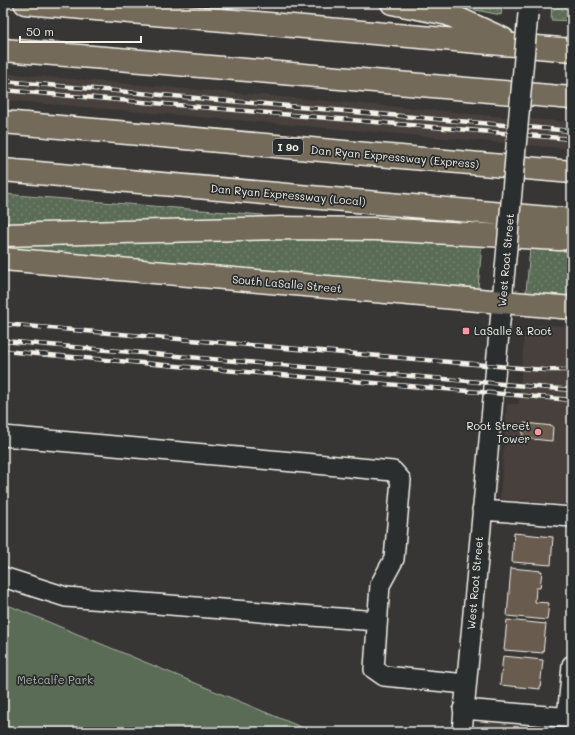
<svg xmlns="http://www.w3.org/2000/svg" width="575" height="735" font-family="Mali,sans-serif">
<style>
.built{fill:#46413d}
.grass{fill:url(#grass-dots);stroke:#a7ae9f}
.green{fill:#5a6c56;stroke:#a7ae9f}
.building{fill:#695c50;stroke:#f4f1e8}
.lines{fill:none;stroke-linecap:round;stroke-linejoin:round}
.minor-casing{stroke:#f4f1e8;stroke-width:22}
.major-casing{stroke:#f4f1e8;stroke-width:25}
.highway-casing{stroke:#f4f1e8;stroke-width:25}
.minor{stroke:#2a2d2e;stroke-width:19}
.major{stroke:#736b5a;stroke-width:22}
.highway{stroke:#736b5a;stroke-width:22}
.rail-casing{stroke:#f4f1e8;stroke-width:4.5}
.rail{stroke:#2a2d2e;stroke-width:3;stroke-dasharray:9;stroke-linecap:butt}
.minor-bridge-casing{stroke:#f4f1e8;stroke-width:22;stroke-linecap:butt}
.minor-bridge{stroke:#2a2d2e;stroke-width:19}
.poi-dot{fill:#ff9aa2;stroke:#2a2d2e;stroke-width:1.5}
.labels{text-anchor:middle;stroke-width:3.5;stroke-linejoin:round;paint-order:stroke}
.shield{fill:#2a2d2e;stroke:#b7b6b0;stroke-width:1}
.shield-label{font-size:10px;font-weight:bold;fill:#f4f1e8}
.street-label{font-size:11px;fill:#f4f1e8;stroke:#2a2d2e}
.poi-label{font-size:11px;fill:#f4f1e8;stroke:#2a2d2e;text-anchor:start}
.park-label{font-size:11px;fill:#afb5a6;stroke:#2a2d2e}
</style>
<defs>
<pattern id="grass-dots" width="8" height="8" patternUnits="userSpaceOnUse"><rect width="8" height="8" fill="#5a6c56"/><path d="M2 2h.1M6 6h.1" fill="none" stroke="#72816e" stroke-width="1.8" stroke-linecap="round"/></pattern>
</defs>
<rect width="100%" height="100%" fill="#373635"/>
<filter id="ink" filterUnits="userSpaceOnUse"><feTurbulence type="fractalNoise" baseFrequency=".025" numOctaves="2"/><feDisplacementMap in="SourceGraphic" scale="8" xChannelSelector="R" yChannelSelector="G"/><feConvolveMatrix kernelMatrix="1 2 1 2 8 2 1 2 1" color-interpolation-filters="sRGB"/></filter>
<g filter="url(#ink)">
<!-- built -->
<path class="built" d="M3 73 444 111 481 115 572 122V149L3 100Z
M549 325 572 327V505L500 499 507 404H519L524 335 527 329 533 326Z
M484 722 572 730V732H483Z"/>
<!-- grass -->
<path class="grass" d="M440 3H503L501 15Z
M552 3H572V21L551 20Z
M3 194 263 215 262 219 3 224Z
M329 239H408L482 245 478 288 3 248V245L64 242Z
M530 249 572 252V296L526 292Z"/>
<!-- green -->
<path class="green" d="M3 603 313 732H3Z"/>
<!-- building -->
<path class="building" d="M524 423 553 426 552 441 522 438Z
M514 533 553 537 551 565 512 562Z
M511 568 542 571 540 588H536L535 602 549 603 547 620 507 616Z
M507 620 546 624 543 653 504 650Z
M503 656 543 660 540 689 500 685Z"/>
<g class="lines">
<defs>
<path id="minor" d="M3 436 393 471 401 480 394 559 380 585 374 669 384 676 466 684
M482 510 572 517
M3 577 66 597 377 621
M463 709 572 718
M567 718 572 665
M462 732 507 247"/>
<path id="major" d="M3 259 572 308"/>
<path id="highway" d="M25 3 572 50
M392 3 448 14 503 39
M3 50 118 59 572 98
M3 122 572 172
M3 170 572 220
M3 235 282 228 376 229 560 239 572 237"/>
</defs>
<!-- minor casing -->
<use href="#minor" class="minor-casing"/>
<!-- major casing -->
<use href="#major" class="major-casing"/>
<!-- highway casing -->
<use href="#highway" class="highway-casing"/>
<!-- minor -->
<use href="#minor" class="minor"/>
<!-- major -->
<use href="#major" class="major"/>
<!-- highway -->
<use href="#highway" class="highway"/>
<defs>
<path id="rail" d="M3 81 572 131
M3 90 572 139
M3 324 545 370H572
M3 341 572 390
M3 351 572 400"/>
</defs>
<!-- rail casing -->
<use href="#rail" class="rail-casing"/>
<!-- rail -->
<use href="#rail" class="rail"/>
<defs>
<path id="minor-bridge" d="M507 247 528 14"/>
</defs>
<!-- minor-bridge casing -->
<use href="#minor-bridge" class="minor-bridge-casing"/>
<!-- minor-bridge -->
<use href="#minor-bridge" class="minor-bridge"/>
</g>
</g>
<!-- markers -->
<g class="poi-dot">
<rect x="462" y="327" width="8" height="8" rx="2"/>
<circle cx="538" cy="432" r="4"/>
</g>
<g class="labels">
<!-- shield labels -->
<rect class="shield" x="273" y="139" width="30" height="16" rx="3"/>
<g class="shield-label">
<text x="288" y="151">I 90</text>
</g>
<!-- street labels -->
<g class="street-label">
<text transform="translate(395 157) rotate(5)" y="4">Dan Ryan Expressway (Express)</text>
<text transform="translate(288 195) rotate(5)" y="4">Dan Ryan Expressway (Local)</text>
<text transform="translate(506 260) rotate(-85)" y="4">West Root Street</text>
<text transform="translate(287 284) rotate(5)" y="4">South LaSalle Street</text>
<text transform="translate(475 583) rotate(-85)" y="4">West Root Street</text>
</g>
<!-- poi labels -->
<g class="poi-label">
<text x="474" y="335">LaSalle &amp; Root</text>
<text x="530" y="430" text-anchor="end">Root Street<tspan x="530" dy="13">Tower</tspan></text>
</g>
<!-- park labels -->
<g class="park-label">
<text x="55" y="684">Metcalfe Park</text>
</g>
</g>
<!-- margin -->
<rect width="575" height="735" fill="none" stroke="#2a2d2e" stroke-width="16"/>
<rect x="8" y="8" width="559" height="719" fill="none" stroke="#f4f1e8" stroke-width="1.5" filter="url(#ink)"/>
<!-- scale -->
<path d="M20 36v6h121v-6" fill="none" stroke="#f4f1e8" stroke-width="2"/>
<text x="26" y="36" font-size="12" fill="#f4f1e8" stroke="#2a2d2e" stroke-width="3" paint-order="stroke">50 m</text>
</svg>
